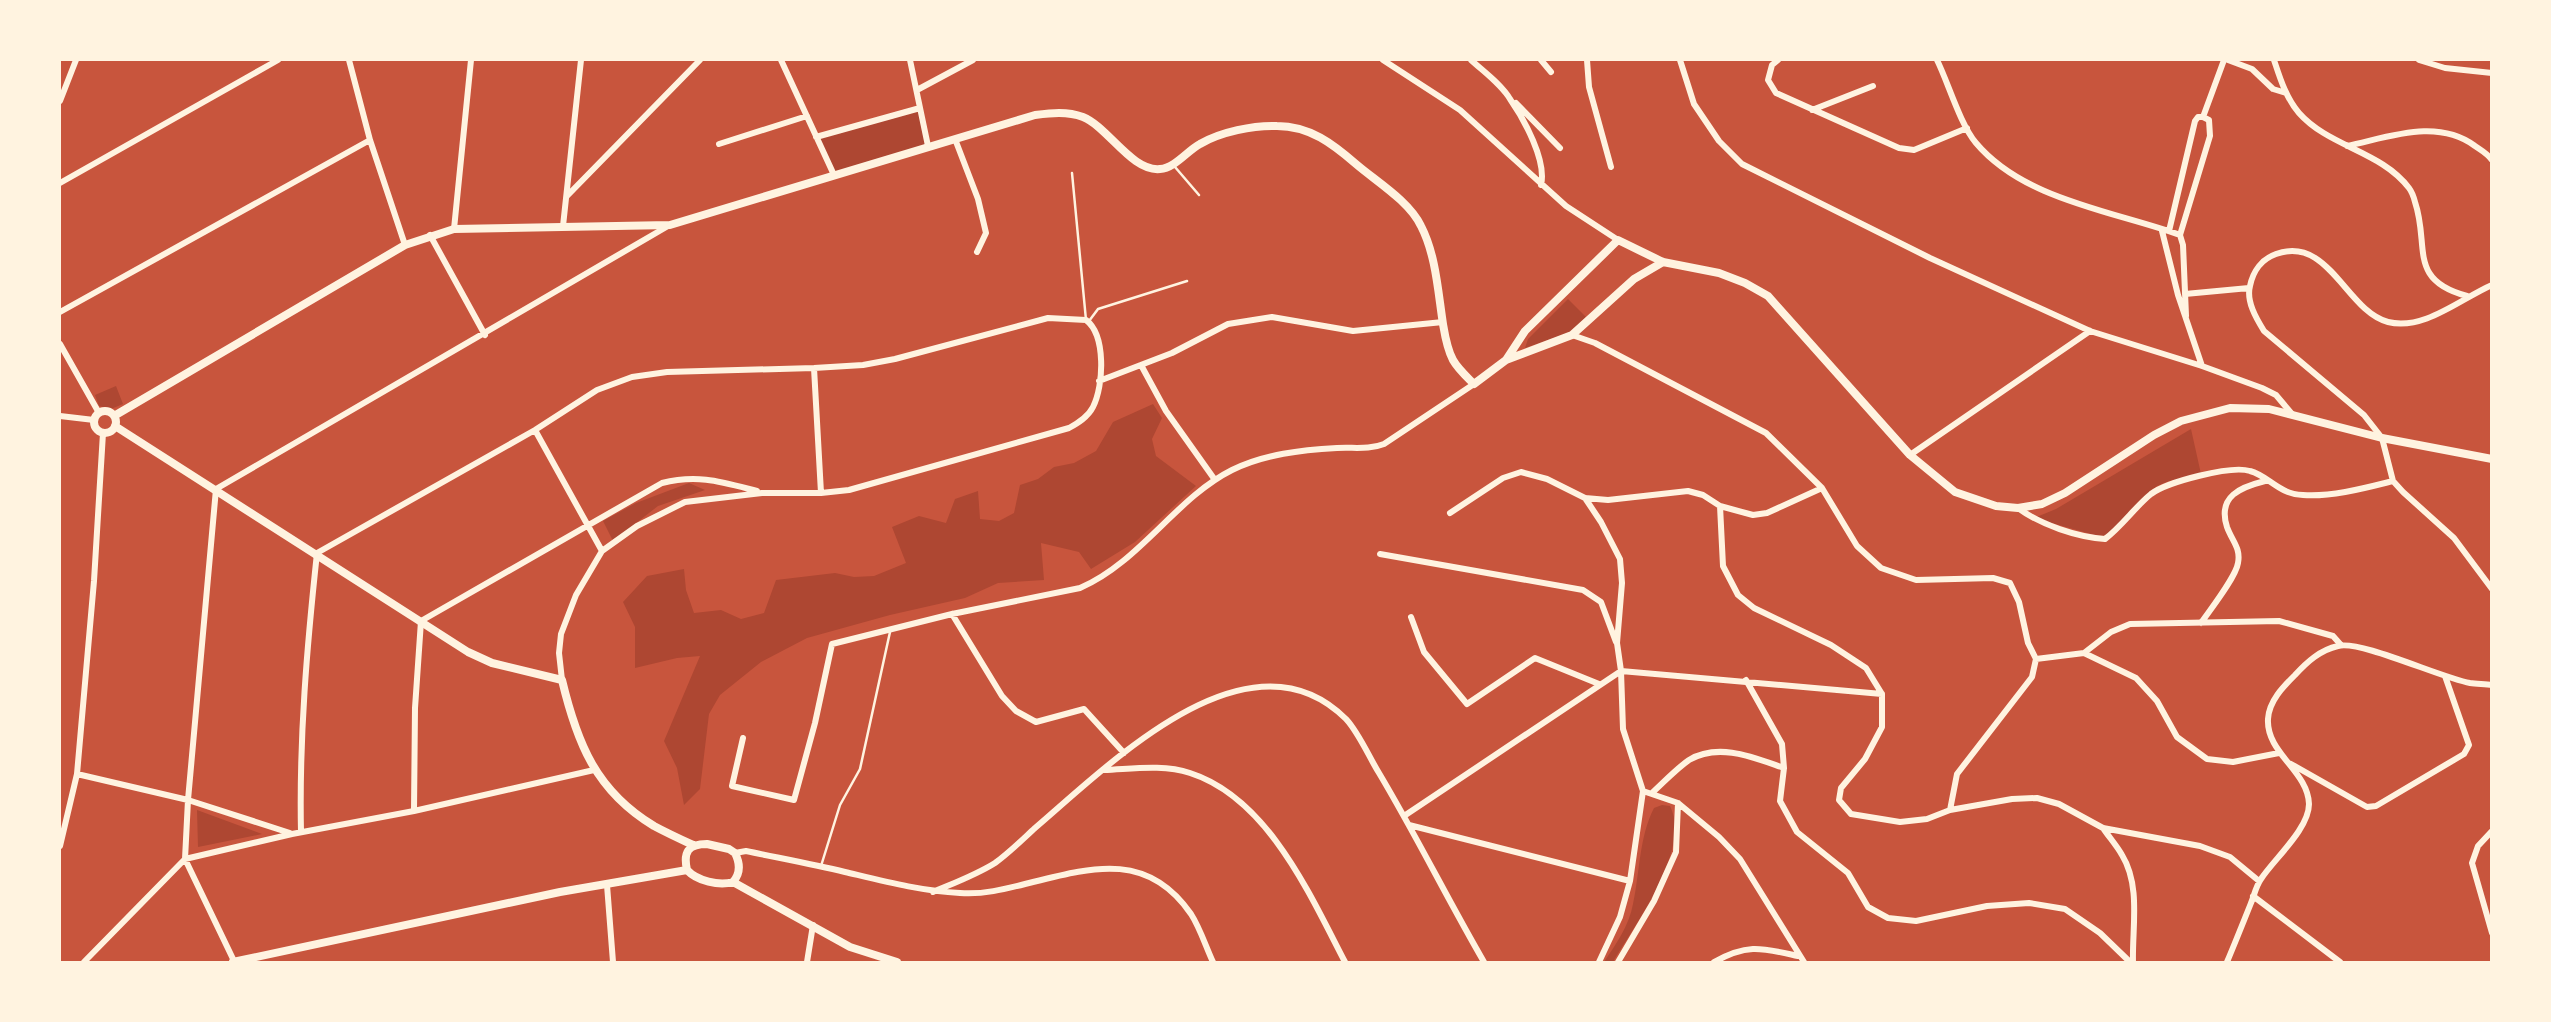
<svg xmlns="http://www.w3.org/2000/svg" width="2551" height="1022" font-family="Roboto,sans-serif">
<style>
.green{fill:#ae4732}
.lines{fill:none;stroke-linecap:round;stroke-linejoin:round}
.service{stroke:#fff3e0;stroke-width:2.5}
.minor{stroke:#fff3e0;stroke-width:6}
.tertiary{stroke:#fff3e0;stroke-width:8}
</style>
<rect width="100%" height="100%" fill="#c8553d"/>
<!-- green -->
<path class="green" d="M918 111 925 145 834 172 818 139Z
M1568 299 1586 317 1571 332 1525 348 1528 339Z
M116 386 123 404 111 409 99 406 95 395Z
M1153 404 1162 418 1152 439 1156 456 1196 486 1135 542 1091 569 1079 552 1041 543 1044 580 998 583 965 598 890 615 807 638 761 662 720 695 709 714 700 789 684 805 677 768 664 741 700 656 677 658 635 668V627L623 602 647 576 684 569 686 590 694 613 721 610 741 619 764 613 776 580 835 573 854 577 874 576 906 563 892 527 919 516 946 523 955 499 978 491 980 519 999 521 1014 513 1020 485 1038 479 1054 467 1074 463 1096 451 1113 422Z
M2191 429 2201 474 2169 481 2157 486 2105 538 2034 518 2056 509Z
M689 483 705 490 658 506 613 541 603 521 636 503Z
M1662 805 1670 806C1692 849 1634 926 1613 962H1604C1616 944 1629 926 1633 904 1640 872 1639 837 1654 808Z
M197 810 262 834 198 847Z"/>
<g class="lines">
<!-- service -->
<path class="service" d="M1175 167 1199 195
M1072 173 1086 320
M1089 321 1098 309 1187 281
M821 866 840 805 860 769 890 632"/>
<!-- minor -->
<path class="minor" d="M349 60 370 140 405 245
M781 60 834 175
M910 60 928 146
M1383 60 1460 110 1566 206 1618 240
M1471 60C1484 72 1501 84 1510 99 1524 119 1547 161 1541 185
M1541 60 1551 72
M1587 60 1589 87 1611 167
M1680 60 1694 104 1719 141 1742 164 1930 258 2090 331 2202 366 2262 388 2276 395 2292 414
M1778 60 1772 65 1768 80 1776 93 1899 148 1914 150 1967 128
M1937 60C1948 82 1960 124 1976 143 2024 200 2113 211 2180 235L2183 245 2186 316
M2228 60 2252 69 2273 89 2286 93
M2274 60C2280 78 2286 98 2299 113 2329 147 2381 151 2409 188 2412 192 2414 198 2415 202 2430 246 2407 280 2467 296
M2419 60 2445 68 2492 73
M917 90 973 60
M60 101 76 60
M1516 103 1560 148
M1812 110 1873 86
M816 137 920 108
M955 139 978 199 986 233 977 252
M719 144 807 116
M2347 146C2390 137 2437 118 2475 146 2481 150 2488 154 2492 160
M60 183 278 60
M567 196 700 60
M563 226 581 60
M454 229 471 60
M2162 231 2178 295 2202 366
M2169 231 2195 121 2198 117H2203L2224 60
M430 235 485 335
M2180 235 2210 136 2209 120 2203 117
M2492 285C2460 299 2424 331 2388 322 2346 311 2329 235 2276 254 2262 259 2253 271 2250 286 2246 301 2256 318 2264 331L2364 415 2382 438 2393 481 2403 492 2454 538 2492 589
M2185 294 2249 288
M60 312 370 140
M1572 335 1595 343 1766 433 1822 488 1857 546 1881 568 1916 580 1993 578 2010 583 2019 602 2028 643 2036 659 2032 677 1957 774 1950 810
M60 344 99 413
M1141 365 1166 411 1215 480
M814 368 821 493
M1099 381 1172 353 1228 324 1272 317 1353 331 1443 322
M60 416 94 420
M535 430 602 551
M1910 455 2090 331
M1585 498 1601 522 1620 559 1622 583 1617 643 1621 671 1623 729 1643 791 1630 881 1620 917 1599 962
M1720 506 1723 566 1738 595 1754 608 1831 645 1866 668 1882 694V727L1865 759 1841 788 1839 800 1851 814 1900 822 1927 819 1950 810 2012 799 2037 798 2059 804 2103 828 2200 846 2230 857 2259 881
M2018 508C2041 525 2077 537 2105 539 2122 526 2135 507 2151 494 2167 482 2231 465 2250 471 2269 476 2278 494 2303 495 2332 497 2365 488 2393 481
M1450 513 1503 478 1521 472 1547 479 1585 498 1608 500 1688 491 1703 495 1720 506 1753 515 1767 513 1822 488
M1380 554 1583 590 1601 602 1616 642
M952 614 1002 696 1016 711 1036 722 1084 709 1124 753
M1411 617 1424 652 1467 704 1535 658 1599 684
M2201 623C2210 610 2236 577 2238 563 2241 548 2232 541 2227 527 2217 496 2241 487 2265 481
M2084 653 2111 632 2130 624 2279 621 2333 636 2341 645
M2036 659 2084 653 2136 678 2157 701 2177 737 2207 759 2233 762 2279 753
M1621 671 1882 694
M1746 680 1782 744 1784 768 1780 801 1797 832 1848 873 1868 907 1888 918 1916 921 1987 906 2029 903 2065 909 2100 933 2130 962
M743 738 732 786 794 800 815 723 832 644 952 614 1080 588C1140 562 1176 498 1232 470 1264 454 1302 450 1337 448 1353 447 1369 450 1384 444L1474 384
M2291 764 2367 807 2376 806 2464 754 2469 745 2445 676
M1104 770C1132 769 1163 764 1190 773 1268 798 1310 895 1345 962
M77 774 188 800 290 833
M1643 791 1678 803 1719 837 1740 859 1804 962
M1652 793C1664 782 1676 769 1689 760 1719 742 1755 758 1784 768
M414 811 415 708 421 621 662 483C698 474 722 482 757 491
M1404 816 1621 671
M1409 825 1630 881
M2103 828C2109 837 2117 846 2122 855 2141 886 2132 928 2133 962
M2492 831 2478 846 2472 863 2492 933
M301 832C299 738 307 646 317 553L535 430 597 390 632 377 667 372 814 368 863 365 895 359 1048 318 1086 320C1106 335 1104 385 1093 407 1088 417 1078 423 1069 428L849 490 821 493H762L685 502 637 526 602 551 576 595 561 634 559 653 562 680
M60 846 77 774 94 581 103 433
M735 853 746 851C779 858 812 864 845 872 883 881 921 891 960 893 985 895 1009 888 1033 882 1096 866 1149 853 1191 914 1200 928 1206 947 1213 962
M607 885 613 962
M933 892C954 883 976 875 995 863 1009 853 1022 840 1035 828 1108 766 1249 622 1346 719 1359 733 1369 757 1379 773 1416 835 1448 900 1484 962
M2253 896 2340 962
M234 961 185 859 188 800 216 489 668 226
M84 962 185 859 292 834 414 811 594 770
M807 962 813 925
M1618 962 1654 901 1676 852 1678 803
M1714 962C1748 943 1762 948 1798 956
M2227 962C2235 943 2243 923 2251 903 2254 896 2256 886 2261 879 2274 859 2309 829 2309 804 2308 771 2266 753 2268 719 2269 701 2283 687 2295 675 2307 662 2320 650 2338 646 2361 640 2441 678 2470 683 2477 684 2485 684 2492 685"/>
<!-- tertiary -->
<path class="tertiary" d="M1506 360 1525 331 1618 240 1663 262 1719 273 1745 283 1768 296 1910 455 1955 492 1996 506 2018 508 2042 504 2065 493 2154 435 2181 421 2230 408 2269 409 2382 438 2492 459
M94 422a11 11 0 1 1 22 0a11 11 0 1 1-22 0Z
M114 416 405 245 454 229 670 225 1035 115C1051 113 1067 111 1083 117 1108 127 1132 172 1160 169 1175 168 1187 151 1200 144 1220 132 1254 125 1277 126 1310 126 1333 144 1356 164 1377 182 1409 201 1421 226 1436 255 1438 292 1443 324 1445 336 1447 349 1453 360 1458 369 1466 376 1474 384L1506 360 1572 335 1634 279 1663 262
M115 426 468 652 492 663 562 680C577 743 596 791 654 826 667 833 680 839 693 845
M707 844 729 849 735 853C740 863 741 873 733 882 719 886 697 881 687 870 683 852 688 844 707 844Z
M733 882 850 947 897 962
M233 962 560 892 687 870"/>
</g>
<!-- border -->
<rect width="2551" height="1022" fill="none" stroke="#fff3e0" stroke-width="122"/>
</svg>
